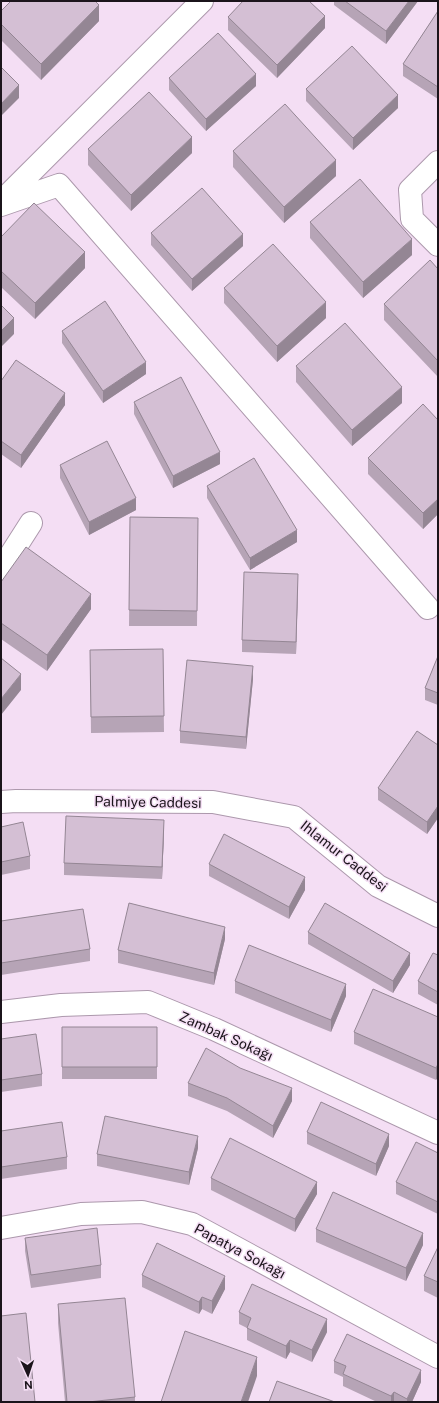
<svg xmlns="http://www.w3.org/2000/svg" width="439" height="1403" font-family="'Public Sans',sans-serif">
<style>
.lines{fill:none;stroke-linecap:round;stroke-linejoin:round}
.minor-casing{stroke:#ac98ac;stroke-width:24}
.minor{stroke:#fff;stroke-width:22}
.wall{fill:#b6a4b6}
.shaded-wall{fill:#948694}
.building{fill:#d4bfd4;stroke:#948694}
.labels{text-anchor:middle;stroke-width:3;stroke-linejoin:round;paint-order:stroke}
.street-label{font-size:14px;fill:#1b141b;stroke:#f4def4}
</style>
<rect width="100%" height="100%" fill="#f4def4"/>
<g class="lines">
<defs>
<path id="minor" d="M438 162 410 190 412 219 438 245
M1 202 202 1
M1 205 59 185 428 608
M1 570 31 523
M1 802 16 801 213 802 294 817 378 886 438 916
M1 1012 61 1005 148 1002 214 1029 438 1133
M1 1228 81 1214 142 1212 192 1224 438 1357"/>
</defs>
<!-- minor casing -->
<use href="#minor" class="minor-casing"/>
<!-- minor -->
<use href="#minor" class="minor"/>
</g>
<!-- wall -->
<path class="wall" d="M334 1H418L386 44 334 5Z
M1 11 99 21 41 80 1 40Z
M438 11V99L403 76V64Z
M228 17 325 28 277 78 228 30Z
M169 78 256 86 206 131 169 90Z
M306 89 398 108 353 150 306 101Z
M88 149 192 153 131 211 88 165Z
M233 151 336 176 284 223 233 167Z
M310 222 412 255 363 298 310 238Z
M151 233 243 246 192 291 151 245Z
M1 237 85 268 35 319 1 287Z
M438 269V377L384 320V304Z
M224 288 326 318 277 362 224 303Z
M62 331 146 374 103 403 62 343Z
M296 366 402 403 352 446 296 382Z
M1 381 65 405 21 468 1 454Z
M134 402 220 464 173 488 134 414Z
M438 420V514L423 529 368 474V458Z
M60 465 136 510 89 535 60 478Z
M207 486 297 542 250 570 207 498Z
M130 517 198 518 197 626H129Z
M1 582 91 609 47 671 1 639Z
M298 586 296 654 242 652V640Z
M163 649 164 732 91 733 90 650Z
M438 656V705L425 700V688Z
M253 679 246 749 180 743V731Z
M438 745V818L427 834 378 800V788Z
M1 827 30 856V869L1 875Z
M164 833 162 879 64 875V863Z
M209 864 305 890 289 919 209 876Z
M1 921 90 949V961L1 975Z
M308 932 410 965 393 993 308 944Z
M225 939 214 985 118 963V950Z
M438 955V1005L418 994V981Z
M235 981 346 996 331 1032 235 993Z
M438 1017V1077L436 1080 354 1044V1032Z
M62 1027H157V1079H62Z
M1 1039 42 1074V1086L1 1092Z
M188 1083 292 1101 273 1138 227 1111 188 1096Z
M1 1131 67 1157V1169L1 1179Z
M307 1132 389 1146 376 1176 307 1144Z
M198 1148 189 1185 97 1166V1154Z
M438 1153V1214L396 1194V1182Z
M211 1178 317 1194 295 1232 211 1190Z
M316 1229 423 1245 406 1281 316 1242Z
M25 1238 101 1265V1278L31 1288 25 1251Z
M438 1247V1298L424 1291V1276Z
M142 1275 225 1289 212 1314 202 1309 199 1314 142 1287Z
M58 1304 135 1397V1402H65L58 1323Z
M239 1312 327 1332 312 1362 290 1352 286 1359 247 1340V1328L239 1324Z
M334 1361 421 1382 412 1402H377L343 1386V1377L334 1373Z"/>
<!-- shaded-wall -->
<path class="shaded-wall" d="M409 1H418L386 44V31Z
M99 5V21L41 80V64Z
M325 16V28L277 78V65Z
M256 74V86L206 131V119Z
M19 85V98L1 116V104Z
M398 95V108L353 150V138Z
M192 137V153L131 211V195Z
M336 160V176L284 223V207Z
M243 234V246L192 291V279Z
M412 239V255L363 298V282Z
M85 252V268L35 319V303Z
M326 302V318L277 362V346Z
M14 318V334L1 347V331Z
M146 362V374L103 403V391Z
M402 387V403L352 446V430Z
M65 393V405L21 468V455Z
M220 452V464L173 488V476Z
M136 498V510L89 535V522Z
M438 499V514L423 529V513Z
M297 530V542L250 570V558Z
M298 574V586L296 654V642Z
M91 594V609L47 671V655Z
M253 666V679L246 749V737Z
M21 674V690L1 715V699Z
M438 806V818L427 834V822Z
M164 820V833L162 879V867Z
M305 877V890L289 919V907Z
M225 927V939L214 985V973Z
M410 953V965L393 993V981Z
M346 984V996L331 1032V1020Z
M438 1064V1077L436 1080V1068Z
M292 1088V1101L273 1138V1126Z
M389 1134V1146L376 1176V1164Z
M198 1136V1148L189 1185V1172Z
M317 1182V1194L295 1232V1219Z
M423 1233V1245L406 1281V1268Z
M225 1276V1289L212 1314V1301Z
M202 1297V1309L199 1314V1302Z
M327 1319V1332L312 1362V1350Z
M290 1340V1352L286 1359V1346Z
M257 1357V1376L248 1402H241Z
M421 1370V1382L412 1402H407V1399Z
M394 1392V1402H391V1396Z"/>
<!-- building -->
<path class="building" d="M11 1H95L99 5 41 64 1 24V11Z
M243 1H309L325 16 277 65 228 17Z
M345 1H409L386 31Z
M438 11V87L403 64Z
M218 33 256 74 206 119 169 78Z
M352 46 398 95 353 138 306 89Z
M1 67 19 85 1 104Z
M149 92 192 137 131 195 88 149Z
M285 104 336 160 284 207 233 151Z
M360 179 412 239 363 282 310 222Z
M202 188 243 234 192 279 151 233Z
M34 203 85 252 35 303 1 271V237Z
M273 244 326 302 277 346 224 288Z
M430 260 438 269V361L384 304Z
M105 301 146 362 103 391 62 331Z
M1 305 14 318 1 331Z
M345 323 402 387 352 430 296 366Z
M16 360 65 393 21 455 1 441V381Z
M181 377 220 452 173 476 134 402Z
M423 404 438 420V499L423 513 368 458Z
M107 441 136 498 89 522 60 465Z
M254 458 297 530 250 558 207 486Z
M130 517 198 518 197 611 129 610Z
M26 547 91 594 47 655 1 623V582Z
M244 572 298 574 296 642 242 640Z
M163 649 164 716 91 717 90 650Z
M438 656V693L425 688Z
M1 658 21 674 1 699Z
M187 660 253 666 246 737 180 731Z
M417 731 438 745V806L427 822 378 788Z
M66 816 164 820 162 867 64 863Z
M23 822 30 856 1 862V827Z
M224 834 305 877 289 907 209 864Z
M129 903 225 927 214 973 118 950Z
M325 903 410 953 393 981 308 932Z
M83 909 90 949 1 963V921Z
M249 945 346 984 331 1020 235 981Z
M433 953 438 955V992L418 981Z
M373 989 438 1017V1064L436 1068 354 1032Z
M62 1027H157V1067H62Z
M36 1034 42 1074 1 1080V1039Z
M206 1048 240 1068 292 1088 273 1126 227 1098 188 1083Z
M321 1102 389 1134 376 1164 307 1132Z
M105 1116 198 1136 189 1172 97 1154Z
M62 1122 67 1157 1 1167V1131Z
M230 1138 317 1182 295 1219 211 1178Z
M416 1142 438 1153V1202L396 1182Z
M333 1192 423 1233 406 1268 316 1229Z
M97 1228 101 1265 31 1275 25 1238Z
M157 1243 225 1276 212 1301 202 1297 199 1302 142 1275Z
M438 1247V1282L424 1276Z
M252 1284 327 1319 312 1350 290 1340 286 1346 247 1328 251 1318 239 1312Z
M125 1298 135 1397 88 1402H67L58 1304Z
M26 1313 35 1402H1V1316Z
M185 1331 257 1357 241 1402H161Z
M347 1334 421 1370 407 1399 394 1392 391 1396 343 1374 346 1366 334 1361Z
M277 1381 335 1402H269Z"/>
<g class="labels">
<!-- street labels -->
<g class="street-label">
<text transform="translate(148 802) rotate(1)" y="5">Palmiye Caddesi</text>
<text transform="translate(344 856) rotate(38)" y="5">Ihlamur Caddesi</text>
<text transform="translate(226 1036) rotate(24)" y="5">Zambak Sokağı</text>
<text transform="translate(240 1251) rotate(28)" y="5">Papatya Sokağı</text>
</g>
</g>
<!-- border -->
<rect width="439" height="1403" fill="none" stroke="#1b141b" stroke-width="4"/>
<!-- north arrow -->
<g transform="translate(28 1375) rotate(177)" stroke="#f4def4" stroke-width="3" paint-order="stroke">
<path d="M0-3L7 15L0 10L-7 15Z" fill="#1b141b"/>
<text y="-6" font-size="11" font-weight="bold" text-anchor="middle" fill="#1b141b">N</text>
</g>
</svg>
